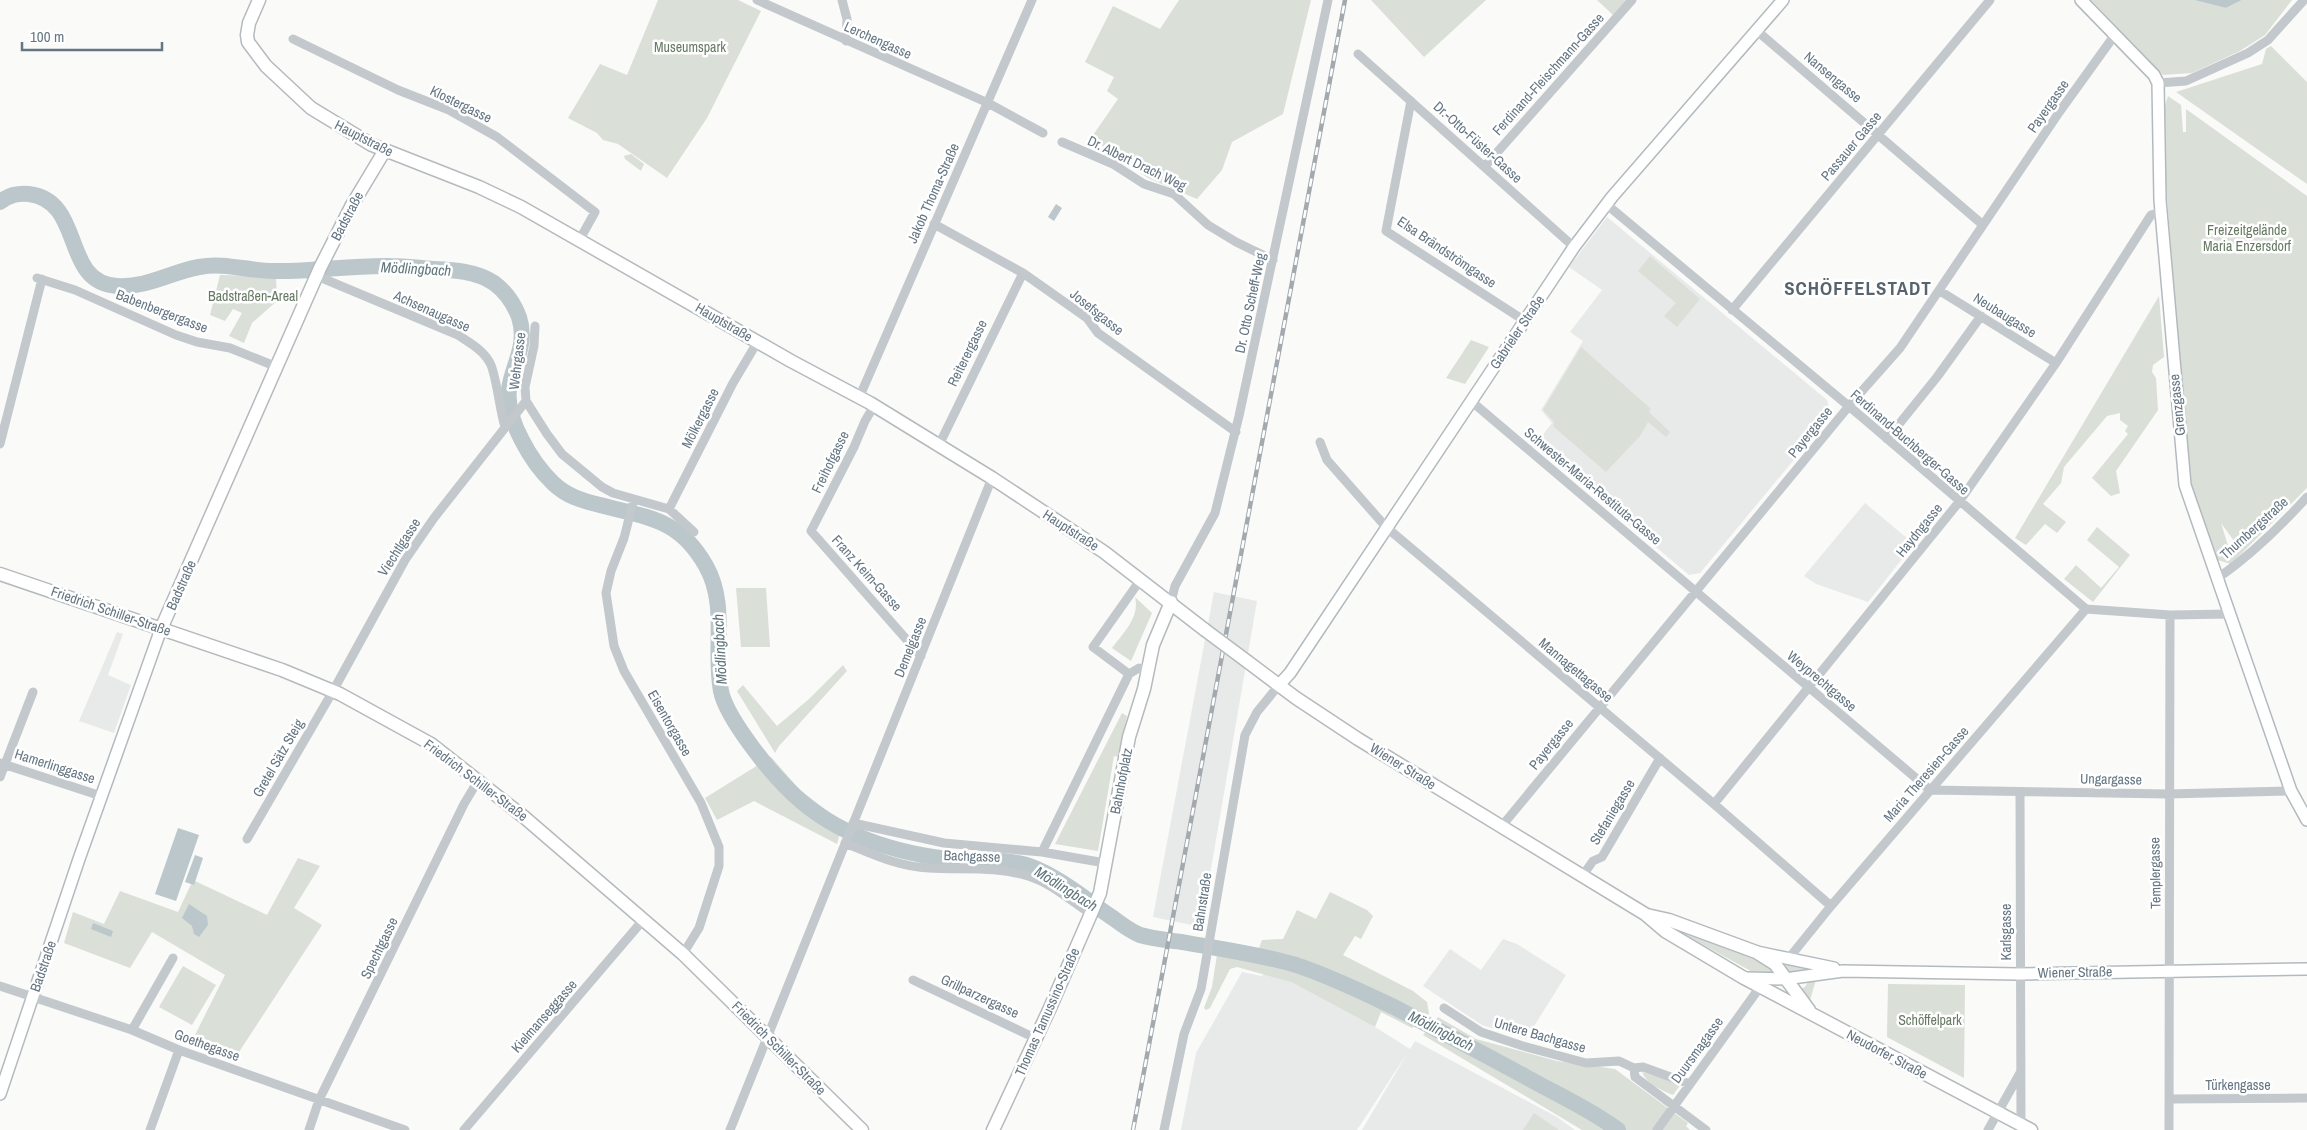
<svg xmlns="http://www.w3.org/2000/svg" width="2307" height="1130" font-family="'Archivo Narrow',sans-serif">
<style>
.built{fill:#e8e9e9}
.green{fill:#dadfd7;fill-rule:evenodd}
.water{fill:#bbc7cb}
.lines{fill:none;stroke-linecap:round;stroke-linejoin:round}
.river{stroke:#bbc7cb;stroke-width:16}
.secondary-casing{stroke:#b3babf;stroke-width:14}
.primary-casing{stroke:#b5babe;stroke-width:15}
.street{stroke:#c3c8cc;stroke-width:9}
.secondary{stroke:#fff;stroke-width:11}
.primary{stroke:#fff;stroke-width:12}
.rail-casing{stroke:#a2aab0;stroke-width:4.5}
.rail{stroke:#fff;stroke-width:2.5;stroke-dasharray:8;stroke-linecap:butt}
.primary-bridge-casing{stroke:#b5babe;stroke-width:15;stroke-linecap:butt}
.primary-bridge{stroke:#fff;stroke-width:12}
.labels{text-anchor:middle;stroke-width:5;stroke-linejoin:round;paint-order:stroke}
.street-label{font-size:14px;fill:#657683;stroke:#fff}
.park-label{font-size:14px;fill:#687a64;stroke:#fff}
.water-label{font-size:15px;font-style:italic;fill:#60757c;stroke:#fff}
.district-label{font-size:19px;font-weight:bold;letter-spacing:1px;fill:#57646e;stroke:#fff}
</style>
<rect width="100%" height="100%" fill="#fafaf8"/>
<!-- built -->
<path class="built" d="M1607 217 1827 400 1831 415 1700 573 1689 575 1535 445 1552 423 1541 410 1583 341 1570 332 1602 290 1569 267Z
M1865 503 1914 544 1868 602 1816 584 1804 576Z
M1214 592 1257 601 1201 927 1153 917Z
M117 632 123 634 108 675 131 685 114 733 79 721Z
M1503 939 1517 944 1566 975 1526 1039 1482 1025 1423 986 1450 949 1481 970Z
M1242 972 1261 976 1265 974 1291 982 1375 1027 1410 1049 1415 1041 1557 1117 1575 1130H1362L1408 1052 1357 1130H1181L1196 1053Z"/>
<!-- green -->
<path class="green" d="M658 0H738L761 11 707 118 667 178 618 144 603 140 597 133 568 118 600 64 627 75Z
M1179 0H1311L1283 114 1232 142 1222 170 1197 199 1148 178 1091 138 1118 99 1107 91 1114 77 1085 62 1113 6 1160 29Z
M1371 0H1486L1424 57Z
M1597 0H1626L1613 15Z
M2091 0H2194L2226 8 2242 0H2292L2265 35 2240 51 2192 73 2163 75Z
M2271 46 2307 82V184L2176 92 2262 64 2266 49Z
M2168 96 2181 105 2183 132H2186V109L2307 196V488L2231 564 2217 560 2188 478 2161 117ZM2221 523 2234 541 2229 549Z
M631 154 644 164 641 171 625 159 624 156Z
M1650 256 1700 299 1677 327 1664 316 1676 303 1638 271Z
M220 275 276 276 277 301 252 323 244 343 229 336 242 313 233 309 225 321 210 315Z
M2159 296 2164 357 2153 365 2152 372 2156 378 2158 410 2116 471 2120 493 2111 496 2092 478 2128 434 2125 431 2128 426 2120 420V413L2107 416 2064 467 2061 483 2043 504 2066 522 2057 533 2045 524 2026 545 2015 538Z
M1471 340 1489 347 1465 384 1446 378Z
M1581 347 1651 409 1649 412 1670 432 1666 437 1648 422 1640 436 1606 472 1553 426 1554 422 1543 410Z
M2097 527 2130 555 2093 602 2064 579 2076 565 2101 588 2119 567 2087 540Z
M736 588H766L770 647H741Z
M1135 597 1152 613 1131 661 1112 648C1124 632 1140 617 1135 597Z
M843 665 847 671 779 746 775 753 737 691 743 685 777 726 809 699Z
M1122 713 1127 716 1118 757 1114 756 1098 851 1055 844Z
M771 757 800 790 843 823 837 844 754 801 717 820 705 798Z
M298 858 320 866 294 908 322 925 239 1052 195 1035 225 975 152 932 130 968 64 943 73 912 104 924 120 891 178 912 193 880 267 915Z
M1330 892 1367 910 1373 916 1361 939 1355 936 1343 955 1413 991 1427 1002 1429 1014 1412 1028 1381 1012 1375 1027 1291 982 1237 967 1230 969 1210 1008 1206 1010 1204 1008 1212 987 1218 948 1258 951 1262 940 1283 939 1297 910 1316 919Z
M1669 926 1761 959 1778 974 1758 975Z
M1774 958 1806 965V971L1787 974Z
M183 966 216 985 192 1025 159 1007Z
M1810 979 1816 980 1810 1000 1798 990 1805 987Z
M1888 984 1965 985 1964 1078 1887 1037Z
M1438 1017 1476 1039 1557 1061 1615 1069 1688 1123 1686 1126 1690 1130H1582L1423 1035Z
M1642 1072 1681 1084 1673 1095C1662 1091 1646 1083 1642 1072Z
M1534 1113 1559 1130H1523Z"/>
<!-- water -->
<path class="water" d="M2194 0H2242L2226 8Z
M1056 204 1062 208 1054 221 1048 217Z
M178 828 199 835 176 901 155 894Z
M195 855 203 858 194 885 185 882Z
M189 904 207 916 208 925 199 937 194 934 192 926 182 918Z
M93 923 113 931 111 937 91 929Z"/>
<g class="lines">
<!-- river -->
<path class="river" d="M0 202C9 195 17 193 29 194 85 201 61 283 117 286 147 288 171 272 199 267 224 262 249 271 273 271 312 272 351 265 390 266 404 266 419 268 433 269 454 270 476 271 494 283 505 291 514 304 519 317 528 345 513 363 509 389 505 419 532 463 553 483 566 496 583 501 600 505 648 518 679 518 706 566 728 605 713 649 721 691 726 717 767 768 786 787 828 831 888 852 948 859 976 862 1005 857 1032 867 1059 877 1089 902 1113 918 1121 924 1130 931 1140 935 1153 939 1168 940 1182 942 1220 949 1259 954 1296 965 1330 976 1362 992 1394 1007 1438 1030 1482 1053 1526 1077 1556 1094 1590 1109 1618 1130"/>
<defs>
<path id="secondary" d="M2081 0 2154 75 2158 83 2160 200 2185 485 2291 791 2307 820
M1279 685 1290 673 1574 247 1612 197 1783 0
M1757 952 1834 968
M1745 978 1785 979 1843 971 2019 974 2307 969
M0 1094 79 859 161 629"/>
<path id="primary" d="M259 0 249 23 247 35 248 42 266 66 311 108 372 145 479 187 521 207 791 361 870 403 992 478 1104 552 1205 630
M0 574 282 670 340 694 431 744 524 817 683 954 862 1130
M161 629 320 268 352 205 385 150
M1248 662 1296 698 1358 739 1645 914 1665 931 1744 978 2031 1130
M1647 915 1669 920 1756 952 1775 964 1809 1010
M993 1130 1050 1008 1100 893 1129 737 1144 689 1153 645 1171 602"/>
</defs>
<!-- secondary casing -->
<use href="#secondary" class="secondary-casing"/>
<!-- primary casing -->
<use href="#primary" class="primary-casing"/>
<!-- street -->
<path class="street" d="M757 0 988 103 1043 133
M842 0 847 19 846 41
M1756 30 1983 225
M293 39 398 90 449 110 497 137 595 212 580 239
M1358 54 1574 247
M2158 83 2186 81 2248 53 2268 40 2304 0
M1411 101 1386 231 1525 321
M1062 142 1113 164 1144 184 1174 194 1208 225 1236 242 1273 260
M1485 166 1632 0
M1606 204 1863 418 2086 609 2170 615 2230 614
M934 224 1023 273 1087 318 1098 333 1236 432
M317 276 458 335C470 343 483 350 490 363 496 373 500 412 505 427
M37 278 75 290 176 335 197 342 230 348 277 367
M1940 291 2056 363
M1732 310 1990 0
M535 326 534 346 525 387 526 401 547 434 562 454 602 487 613 493 669 509 694 532
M859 398 1032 0
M1471 401 1930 790 2168 794 2291 791
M874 406 865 421 854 447 811 531 921 656
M1887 439 1937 377 1981 316
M1320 442 1327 460 1386 527 1714 804 1831 906
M0 444 42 279
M938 447 1023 273
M634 499 624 538 611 571 606 593 614 646 624 671 701 803 719 847V866L699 928 683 954
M669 509 733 383 758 341
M2218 578C2251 555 2280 527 2307 497
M1171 602 1175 586 1215 513 1239 416 1328 0
M1129 674 1093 647 1141 579
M0 763 101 796
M0 777 33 692
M2020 792 2021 1124
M1714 804 1959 502 2056 363 2151 215 2161 212
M853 823 944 843 1042 852 1105 863
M1501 827 1854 400 1900 348 2060 111 2114 36
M247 839 333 691 405 560 434 518 526 401
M845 843C872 854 899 867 929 868 963 870 996 866 1028 876 1051 883 1071 901 1091 914
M1042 852 1129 674 1139 668 1147 670
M1583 875 1593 861 1602 857 1660 758
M1789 958 1831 906 2086 609
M913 980 1035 1038
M0 986 132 1030 179 1050 405 1130
M1444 1008 1481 1032 1523 1046 1586 1063 1619 1061 1634 1068 1643 1067 1690 1084
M132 1030 173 958
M1634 1068 1635 1077 1706 1130
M2170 1099 2307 1098
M150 1130 179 1050
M309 1130 319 1100 464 804 479 779
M464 1130 644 919
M730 1130 992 478
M1164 1130 1184 1034 1201 989 1245 735 1257 712 1279 685
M1657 1130 1760 987
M1988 1130 2020 1073
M2169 1130 2170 615"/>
<!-- secondary -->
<use href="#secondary" class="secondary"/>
<!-- primary -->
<use href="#primary" class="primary"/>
<defs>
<path id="rail" d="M1133 1130 1345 0"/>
</defs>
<!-- rail casing -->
<use href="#rail" class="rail-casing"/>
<!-- rail -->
<use href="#rail" class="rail"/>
<defs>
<path id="primary-bridge" d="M1205 630 1248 662"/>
</defs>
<!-- primary-bridge casing -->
<use href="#primary-bridge" class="primary-bridge-casing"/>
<!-- primary-bridge -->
<use href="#primary-bridge" class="primary-bridge"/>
</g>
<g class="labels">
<!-- street labels -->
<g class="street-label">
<text transform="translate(878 40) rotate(24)" y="5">Lerchengasse</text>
<text transform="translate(1548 74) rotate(-48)" y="5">Ferdinand-Fleischmann-Gasse</text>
<text transform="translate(1833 77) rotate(40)" y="5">Nansengasse</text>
<text transform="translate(461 104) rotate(26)" y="5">Klostergasse</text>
<text transform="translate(2048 106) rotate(-55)" y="5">Payergasse</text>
<text transform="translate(364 138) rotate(27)" y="5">Hauptstraße</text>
<text transform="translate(1478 142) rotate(42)" y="5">Dr.-Otto-Füster-Gasse</text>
<text transform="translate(1851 146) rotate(-50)" y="5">Passauer Gasse</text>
<text transform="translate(1137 163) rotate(26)" y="5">Dr. Albert Drach Weg</text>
<text transform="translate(933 193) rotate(-66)" y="5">Jakob Thoma-Straße</text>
<text transform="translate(347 216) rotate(-62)" y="5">Badstraße</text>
<text transform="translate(1447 252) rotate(34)" y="5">Elsa Brändströmgasse</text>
<text transform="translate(1250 303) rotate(-78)" y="5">Dr. Otto Scheff-Weg</text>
<text transform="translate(162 311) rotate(21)" y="5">Babenbergergasse</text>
<text transform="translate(432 311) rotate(24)" y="5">Achsenaugasse</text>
<text transform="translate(1097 312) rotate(39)" y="5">Josefsgasse</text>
<text transform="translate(2005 315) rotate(32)" y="5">Neubaugasse</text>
<text transform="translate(724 322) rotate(30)" y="5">Hauptstraße</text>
<text transform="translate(1517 332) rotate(-56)" y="5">Gabrieler Straße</text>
<text transform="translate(967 353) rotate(-64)" y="5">Reiterergasse</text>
<text transform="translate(517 361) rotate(-83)" y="5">Wehrgasse</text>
<text transform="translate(2177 405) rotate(-96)" y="5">Grenzgasse</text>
<text transform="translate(700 418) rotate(-63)" y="5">Mölkergasse</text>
<text transform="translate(1810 432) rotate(-51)" y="5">Payergasse</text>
<text transform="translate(1910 442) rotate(41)" y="5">Ferdinand-Buchberger-Gasse</text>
<text transform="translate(830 462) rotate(-64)" y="5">Freihofgasse</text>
<text transform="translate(1593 486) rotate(40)" y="5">Schwester-Maria-Restituta-Gasse</text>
<text transform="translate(2254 528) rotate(-42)" y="5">Thurnbergstraße</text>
<text transform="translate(1071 530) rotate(33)" y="5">Hauptstraße</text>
<text transform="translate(1919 530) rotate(-51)" y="5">Haydngasse</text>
<text transform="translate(399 547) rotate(-57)" y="5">Viechtlgasse</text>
<text transform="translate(867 573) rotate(48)" y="5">Franz Keim-Gasse</text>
<text transform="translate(181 585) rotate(-66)" y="5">Badstraße</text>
<text transform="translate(111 611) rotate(19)" y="5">Friedrich Schiller-Straße</text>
<text transform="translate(910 647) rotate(-68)" y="5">Demelgasse</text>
<text transform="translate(1576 670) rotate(40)" y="5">Mannagettagasse</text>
<text transform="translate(1822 681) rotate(40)" y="5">Weyprechtgasse</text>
<text transform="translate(670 723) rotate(60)" y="5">Eisentorgasse</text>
<text transform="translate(1551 744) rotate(-51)" y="5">Payergasse</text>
<text transform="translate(278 758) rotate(-60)" y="5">Gretel Sätz Steig</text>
<text transform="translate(55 766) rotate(18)" y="5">Hamerlinggasse</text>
<text transform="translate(1403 766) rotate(32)" y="5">Wiener Straße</text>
<text transform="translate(1926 774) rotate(-49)" y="5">Maria Theresien-Gasse</text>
<text transform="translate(2111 779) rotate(1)" y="5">Ungargasse</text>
<text transform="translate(476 780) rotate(37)" y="5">Friedrich Schiller-Straße</text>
<text transform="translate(1121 781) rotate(-79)" y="5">Bahnhofplatz</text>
<text transform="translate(1612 812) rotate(-59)" y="5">Stefaniegasse</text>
<text transform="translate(972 856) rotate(2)" y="5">Bachgasse</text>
<text transform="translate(2155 873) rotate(-91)" y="5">Templergasse</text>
<text transform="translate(1202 902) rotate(-81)" y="5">Bahnstraße</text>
<text transform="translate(2006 932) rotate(-90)" y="5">Karlsgasse</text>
<text transform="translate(379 948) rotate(-64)" y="5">Spechtgasse</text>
<text transform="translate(43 966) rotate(-71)" y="5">Badstraße</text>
<text transform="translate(2075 972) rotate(-1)" y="5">Wiener Straße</text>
<text transform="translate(980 996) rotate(25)" y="5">Grillparzergasse</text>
<text transform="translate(1047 1012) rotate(-66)" y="5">Thomas Tamussino-Straße</text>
<text transform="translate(544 1016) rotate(-49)" y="5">Kielmanseggasse</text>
<text transform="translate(1540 1035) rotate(16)" y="5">Untere Bachgasse</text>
<text transform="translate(207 1045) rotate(20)" y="5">Goethegasse</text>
<text transform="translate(779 1048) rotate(45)" y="5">Friedrich Schiller-Straße</text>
<text transform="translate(1697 1050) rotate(-54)" y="5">Duursmagasse</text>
<text transform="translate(1887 1054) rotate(28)" y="5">Neudorfer Straße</text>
<text x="2238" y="1090">Türkengasse</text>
</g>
<!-- park labels -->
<g class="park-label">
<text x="690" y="52">Museumspark</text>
<text x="2247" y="235">Freizeitgelände<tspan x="2247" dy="16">Maria Enzersdorf</tspan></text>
<text x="253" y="301">Badstraßen-Areal</text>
<text x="1930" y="1025">Schöffelpark</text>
</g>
<!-- water labels -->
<g class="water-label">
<text transform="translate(416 269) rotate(3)" y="5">Mödlingbach</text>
<text transform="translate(720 649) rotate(-93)" y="5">Mödlingbach</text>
<text transform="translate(1066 889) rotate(32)" y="5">Mödlingbach</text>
<text transform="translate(1441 1031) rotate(27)" y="5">Mödlingbach</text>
</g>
<!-- district labels -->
<g class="district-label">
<text x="1858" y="295">SCHÖFFELSTADT</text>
</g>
</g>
<!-- scale -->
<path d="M22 42v8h140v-8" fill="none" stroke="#657683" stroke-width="2.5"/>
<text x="30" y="42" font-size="15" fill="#657683" stroke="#ffffff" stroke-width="4" paint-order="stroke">100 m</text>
</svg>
